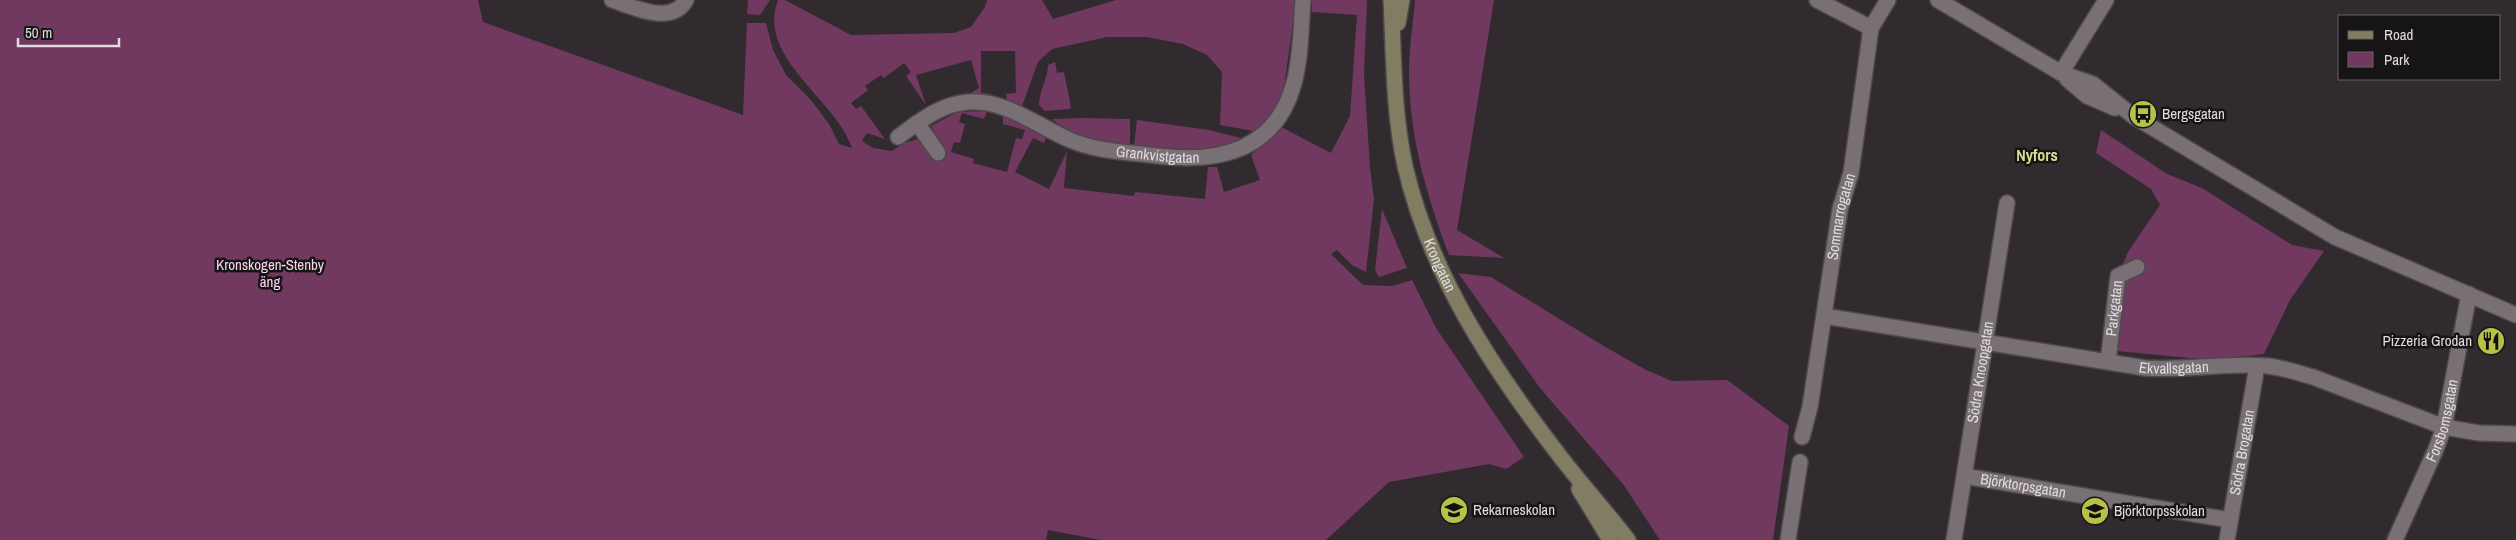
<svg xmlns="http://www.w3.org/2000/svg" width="2516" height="540" font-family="'Archivo Narrow',sans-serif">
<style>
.green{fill:#71395f}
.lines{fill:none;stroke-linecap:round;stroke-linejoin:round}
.street-casing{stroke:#4d484b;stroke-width:18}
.secondary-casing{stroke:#4d484b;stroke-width:18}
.street{stroke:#787075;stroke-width:15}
.secondary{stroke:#807d63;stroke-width:15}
.labels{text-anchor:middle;stroke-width:5;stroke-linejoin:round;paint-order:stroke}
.poi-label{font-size:15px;fill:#e0dbde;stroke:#171416;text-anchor:start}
.street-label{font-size:15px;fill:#e0dbde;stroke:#171416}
.park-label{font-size:15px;fill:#fbd3ec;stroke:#171416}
.neighbourhood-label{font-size:16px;font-weight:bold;fill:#d5dd90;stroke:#171416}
</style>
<rect width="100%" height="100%" fill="#312b2f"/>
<!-- green -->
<path class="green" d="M0 0H478L483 22 743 115 747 23H766L773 50 786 75 811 100 829 124 839 144 852 148C836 99 756 58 778 0H785L851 35 954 33 971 27 985 7 987 0H1042L1053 19 1116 0H1296L1282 102 1266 123 1253 131 1220 125 1222 72 1207 55 1183 44 1147 37H1107L1052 49 1038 62 1022 106 1007 100 1006 94 1016 93 1015 51H981V93L992 94 990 96 971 93 979 88 971 60 916 75 926 105 906 76 911 72 904 63 884 78 881 75 865 86 868 90 851 103 856 109 861 106 885 139 867 133 862 141 873 148 892 151 904 143 918 139 925 146 943 152 931 126 957 112 987 111 984 119 962 113 959 122 965 124 960 143 954 142 951 152 974 159 973 163 1007 172 1016 138 1022 139 1025 130 1003 124V116L1029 127 1046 138 1044 143 1033 138 1015 172 1049 189 1067 151 1064 188 1134 196 1135 192 1205 199 1208 167H1217L1224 192 1260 180 1251 155 1281 127 1331 153 1350 116 1357 15 1312 12V0H1367L1364 74 1370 168 1374 199 1366 272 1352 265 1337 250 1331 254 1363 285 1393 286 1412 280 1436 328 1524 457 1506 469 1489 464 1389 482 1326 540H1101L1048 530 1046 540H0Z
M748 0H770L760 15 747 14Z
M1415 0H1494L1457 230 1504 258 1449 255C1427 197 1409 136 1409 73 1409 49 1413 24 1415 0Z
M1055 62 1057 73 1064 72 1071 107 1070 109 1045 111 1039 105C1039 90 1048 79 1048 65Z
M1084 118 1130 119V145C1102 142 1074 137 1052 119Z
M1137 120 1209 130 1241 138 1242 141C1208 156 1170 150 1134 146Z
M2101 130 2167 174 2202 188 2292 245 2324 251 2290 300 2264 354 2210 360 2117 351 2118 276 2128 252 2160 205 2151 189 2096 153Z
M1382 209 1407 268 1379 277 1375 270Z
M1458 273 1491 277 1602 345 1646 370 1672 381 1727 380 1789 426 1773 540H1660L1623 484 1540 388Z"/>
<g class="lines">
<defs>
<g id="street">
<path d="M612 0C633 7 672 26 686 0"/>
<path d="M1817 0 1871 28"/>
<path d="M1938 0 2061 73 2093 84 2133 116 2335 237 2516 315"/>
<path d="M2061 73 2106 0"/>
<path d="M2067 79 2087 96 2115 108"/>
<path d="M917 123 938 153"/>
<path id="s1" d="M898 137C919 122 940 104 968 102 1004 99 1038 126 1070 140 1098 152 1129 152 1159 156 1220 163 1276 150 1294 83 1301 57 1301 27 1303 0"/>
<path id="s2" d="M1824 316 2145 368C2186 371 2228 362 2268 366 2284 368 2298 373 2313 377L2444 427 2479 433 2516 434"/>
<path id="s3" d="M2108 362 2118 276 2137 267"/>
<path id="s4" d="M1802 437 1810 407 1840 209 1851 173 1871 28 1888 0"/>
<path id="s5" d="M1964 476 2230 520"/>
<path d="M1788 540 1800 462"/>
<path id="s6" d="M1954 540 2007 203"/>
<path id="s7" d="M2227 540 2257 366"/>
<path id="s8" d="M2395 540 2436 449 2444 427 2469 294"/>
</g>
<g id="secondary">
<path id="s9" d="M1391 0C1394 56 1393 111 1405 166 1430 274 1492 368 1559 455 1581 484 1606 511 1628 540"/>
<path d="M1398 23 1402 0"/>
<path d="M1579 489 1610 540"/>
</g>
</defs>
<!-- street casing -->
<use href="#street" class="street-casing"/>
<!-- secondary casing -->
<use href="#secondary" class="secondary-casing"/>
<!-- street -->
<use href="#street" class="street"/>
<!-- secondary -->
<use href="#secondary" class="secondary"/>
</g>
<!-- icons -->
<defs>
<symbol id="bus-disc" viewBox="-11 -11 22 22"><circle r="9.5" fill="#b8c147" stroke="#171416"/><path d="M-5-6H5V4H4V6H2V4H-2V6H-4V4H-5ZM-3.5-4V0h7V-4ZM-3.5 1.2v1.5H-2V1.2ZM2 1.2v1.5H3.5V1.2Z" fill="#111"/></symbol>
<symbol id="restaurant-disc" viewBox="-11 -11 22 22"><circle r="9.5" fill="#b8c147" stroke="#171416"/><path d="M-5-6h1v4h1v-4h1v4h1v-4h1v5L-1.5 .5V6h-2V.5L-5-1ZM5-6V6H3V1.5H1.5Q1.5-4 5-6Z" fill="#111"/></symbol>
<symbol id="school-disc" viewBox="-11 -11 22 22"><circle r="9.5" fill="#b8c147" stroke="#171416"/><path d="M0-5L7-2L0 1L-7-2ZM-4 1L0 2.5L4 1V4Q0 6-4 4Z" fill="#111"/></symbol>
</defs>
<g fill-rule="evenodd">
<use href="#bus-disc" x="2127" y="98" width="32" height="32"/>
<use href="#restaurant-disc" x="2475" y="325" width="32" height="32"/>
<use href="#school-disc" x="1438" y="494" width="32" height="32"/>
<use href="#school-disc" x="2079" y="495" width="32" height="32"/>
</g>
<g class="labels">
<!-- poi labels -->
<g class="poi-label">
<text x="2162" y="119">Bergsgatan</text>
<text x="2472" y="346" text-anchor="end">Pizzeria Grodan</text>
<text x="1473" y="515">Rekarneskolan</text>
<text x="2114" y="516">Björktorpsskolan</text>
</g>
<!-- street labels -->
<g class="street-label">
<text dy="5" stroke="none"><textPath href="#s1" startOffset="279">Grankvistgatan</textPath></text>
<text dy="5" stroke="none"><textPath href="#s4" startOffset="224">Sommarrogatan</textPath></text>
<text dy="5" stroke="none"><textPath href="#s9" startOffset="272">Krongatan</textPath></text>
<text dy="5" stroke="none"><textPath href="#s3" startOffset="54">Parkgatan</textPath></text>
<text dy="5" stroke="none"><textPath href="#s2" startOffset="354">Ekvallsgatan</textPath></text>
<text dy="5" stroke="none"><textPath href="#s6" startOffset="170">Södra Knoopgatan</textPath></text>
<text dy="5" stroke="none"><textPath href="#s8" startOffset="129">Forsbomsgatan</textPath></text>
<text dy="5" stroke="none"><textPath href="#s7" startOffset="89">Södra Brogatan</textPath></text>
<text dy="5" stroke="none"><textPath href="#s5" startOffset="60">Björktorpsgatan</textPath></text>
</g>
<!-- park labels -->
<g class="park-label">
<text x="270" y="270">Kronskogen-Stenby<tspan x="270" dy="17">äng</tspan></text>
</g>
<!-- neighbourhood labels -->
<g class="neighbourhood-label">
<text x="2037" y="161">Nyfors</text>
</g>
</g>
<!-- legend -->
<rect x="2338" y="15" width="162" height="65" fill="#171416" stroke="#676466"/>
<rect x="2348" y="31" width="25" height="8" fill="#807d63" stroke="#676466"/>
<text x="2384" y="40" font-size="15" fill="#e0dbde">Road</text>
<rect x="2348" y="52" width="25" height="15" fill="#71395f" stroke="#676466"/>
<text x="2384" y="65" font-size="15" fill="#e0dbde">Park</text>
<!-- scale -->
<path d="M18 38v8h101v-8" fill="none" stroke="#e0dbde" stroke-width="2.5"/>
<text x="25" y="38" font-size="15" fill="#e0dbde" stroke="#171416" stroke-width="4" paint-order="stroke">50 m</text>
</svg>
